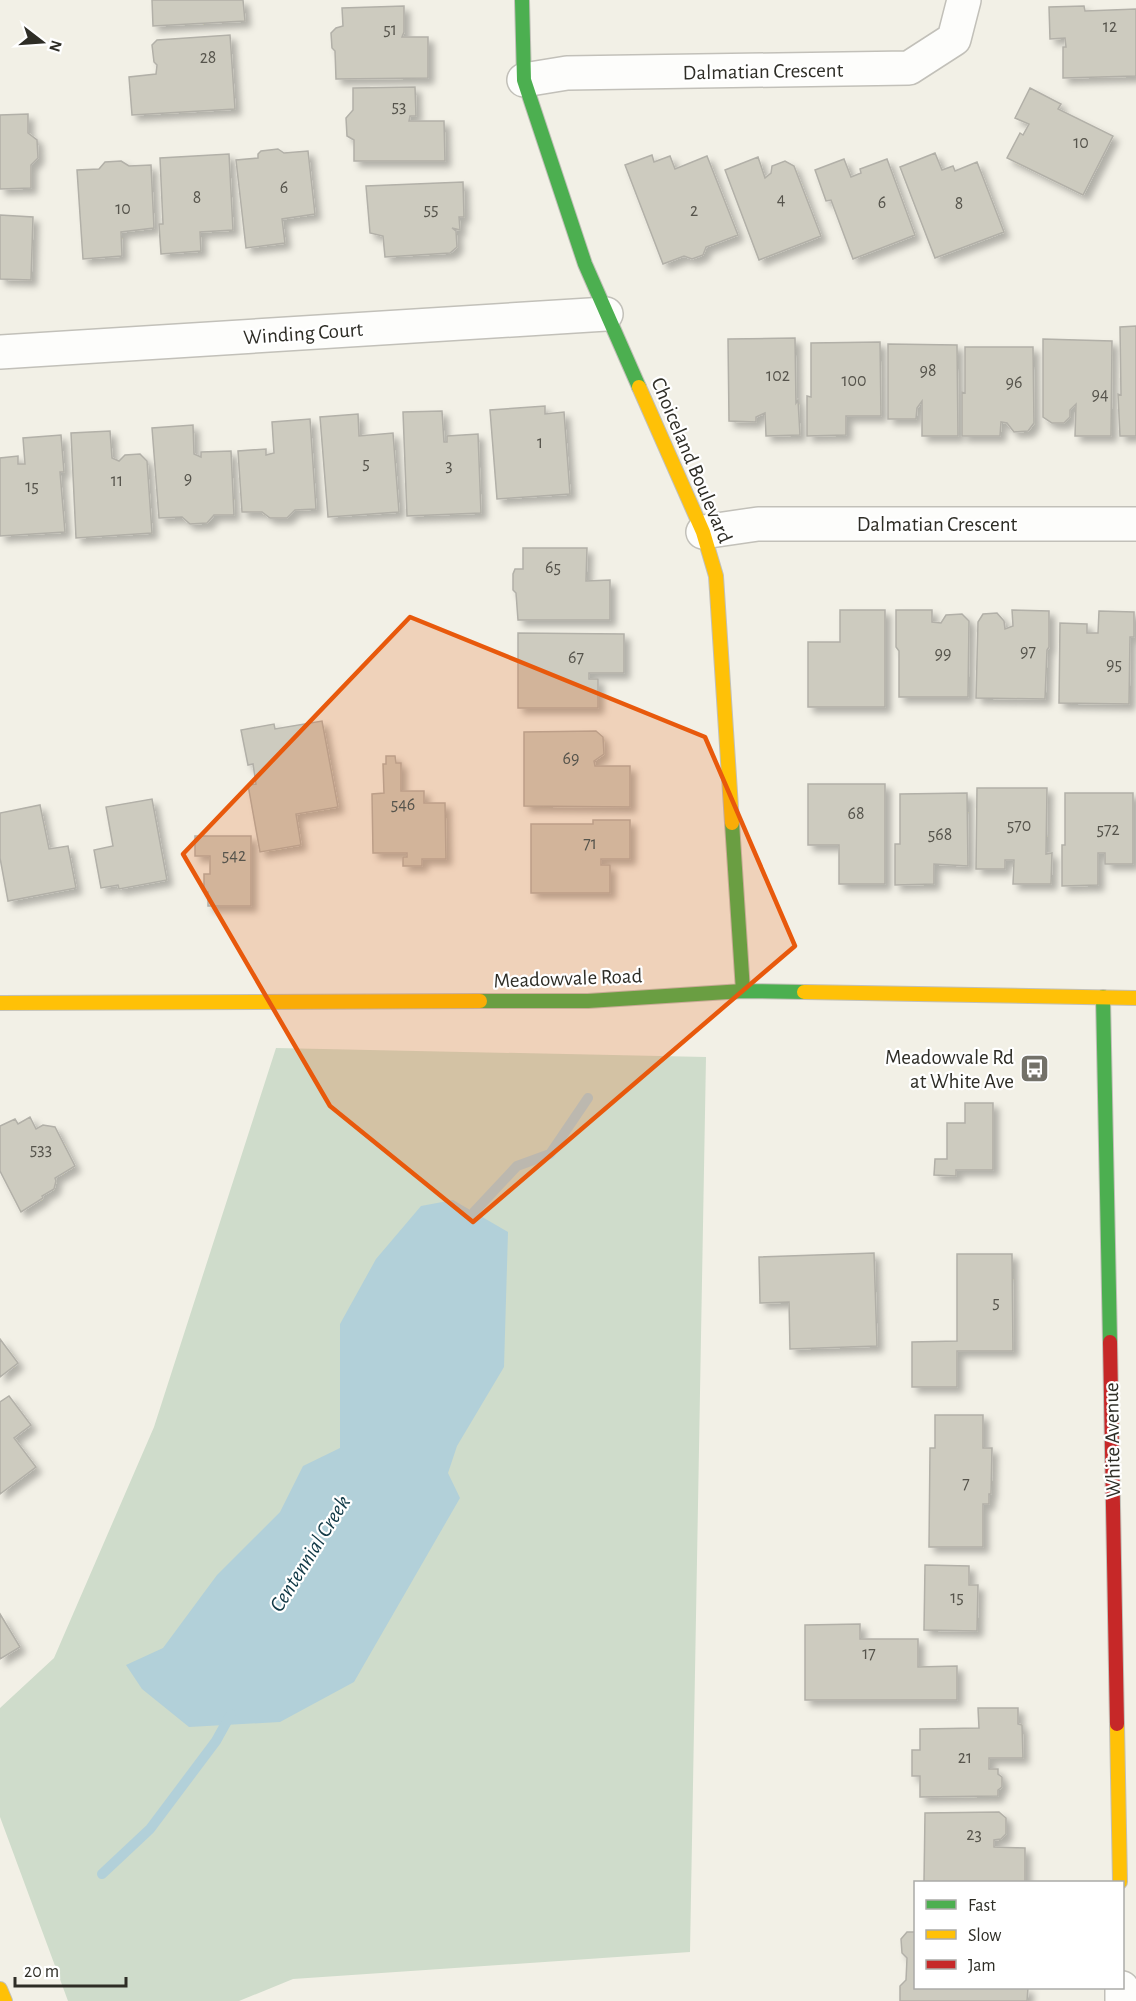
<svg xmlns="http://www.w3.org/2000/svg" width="1136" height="2001" font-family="'Alegreya Sans',sans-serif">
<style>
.green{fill:#cfdccb}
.water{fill:#b2d0d9}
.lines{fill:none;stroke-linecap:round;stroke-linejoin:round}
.stream{stroke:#b2d0d9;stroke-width:10}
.building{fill:#cdcbbf;stroke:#b2b0a8;stroke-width:1.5;filter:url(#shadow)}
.street-casing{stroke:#c2c0b9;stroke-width:36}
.fast-casing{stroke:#c2c0b9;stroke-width:16}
.slow-casing{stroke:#c2c0b9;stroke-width:16}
.jam-casing{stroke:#c2c0b9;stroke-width:16}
.street{stroke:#fdfdfb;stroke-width:33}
.fast{stroke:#4caf50;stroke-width:14}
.slow{stroke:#ffc107;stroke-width:14}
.jam{stroke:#c62828;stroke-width:14}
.marked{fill:#e8590c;fill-opacity:0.2;stroke:#e8590c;stroke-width:4.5;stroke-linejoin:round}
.labels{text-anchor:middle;stroke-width:4.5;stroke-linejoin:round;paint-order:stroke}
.number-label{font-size:18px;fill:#56544c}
.street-label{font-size:21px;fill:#2e2d26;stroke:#fff}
.poi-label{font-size:21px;fill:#2e2d26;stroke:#fff;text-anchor:end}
.water-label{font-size:22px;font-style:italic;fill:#113946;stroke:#fff}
</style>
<defs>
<filter id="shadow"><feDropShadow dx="5.5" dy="5.5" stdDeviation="3" flood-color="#0004"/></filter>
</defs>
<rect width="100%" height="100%" fill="#f2f0e6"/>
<!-- green -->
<path class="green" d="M276 1048 706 1057 690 1952 293 1979 239 2001H68L0 1817V1708L54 1658 154 1427Z"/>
<!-- water -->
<path class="water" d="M453 1200 508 1232 504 1367 457 1446 448 1473 460 1498 354 1682 280 1722 189 1727 142 1689 126 1665 163 1648 217 1575 280 1512 303 1466 340 1448V1324L376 1259 421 1206Z"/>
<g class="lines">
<!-- stream -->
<path class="stream" d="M471 1223 474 1212 517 1166 550 1154 588 1098
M102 1874 150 1829 216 1741 231 1714"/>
</g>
<!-- building -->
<path class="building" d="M152 0H243L245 21 153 26Z
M404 6V32L402 37H428V78L336 79 335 51 332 48 331 33 336 28 343 26 342 8Z
M1084 6 1085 11 1136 9V76L1063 78V47H1066L1065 38 1050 39 1049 7Z
M230 35 235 109 132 115 129 77 156 74 157 65 154 62 152 45 157 40Z
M415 87 416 116H410L409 121H444L445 161H354V140L347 136 346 118 353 110V88Z
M1030 88 1061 104 1058 109 1113 136 1083 195 1007 158 1020 133 1023 135 1029 124 1015 118Z
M28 114V133L37 140 38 158 31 165V188L0 189V115Z
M278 149 284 153 308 151 315 214 282 219 285 243 246 248 236 160 258 158V154L261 151Z
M935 153 942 170 953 166 955 171 977 162 1004 232 935 258 900 167Z
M229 154 233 230 200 232 201 251 161 254 159 224H163L160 158Z
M652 155 654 162 670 156 675 169 707 156 738 235 706 247 703 255 692 259 684 256 663 264 625 165Z
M758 157 765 178 771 173 772 166 785 161 794 166 821 236 759 260 725 170Z
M844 159 851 177 861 173 860 169 887 159 915 235 853 259 831 200 826 201 815 170Z
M121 161 129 166 151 165 154 228 121 232 122 256 83 259 77 170 99 169 105 162Z
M463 182 464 217H459L460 230 452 228 456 231 457 247 450 253 385 257 383 236 370 233 366 186Z
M0 215 33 217 31 280 0 279Z
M1136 326V436H1120L1118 394 1121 395 1120 327Z
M795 338 796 403 798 400 800 435 766 436 765 413 756 417V422L729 421 728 339Z
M1043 339 1112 341 1111 436H1075L1076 404 1070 410V417L1064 423H1052L1043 417Z
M880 342 881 416H846V435L807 436V396L811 397V343Z
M888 344 957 345 958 436H922V401L917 408 916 419H888Z
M965 347H1033L1034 423 1028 431 1014 432 1007 423 1001 422 1000 436H962V392L965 393Z
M545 406V414L564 412 570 494 497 499 490 410Z
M442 411 444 442H447V436L478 434 481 513 407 516 403 412Z
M358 414 359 436 393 433 399 512 328 517 320 417Z
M310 419 316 509 295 510 287 518H270L262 512H242L238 451 266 449V455L274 453 272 422Z
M193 425 194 454 201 457V452L231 451 234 515H214L207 523 190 524 182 517 159 518 152 428Z
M110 431 112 458 119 461 125 455 140 454 147 461 152 533 76 538 71 433Z
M61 435 64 472H60L65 532 0 536V458L18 456V464H25L23 438Z
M523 548H587L586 581 610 580V620H518L516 593 513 590V574L515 569H523Z
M840 610H885V707H808V642H840Z
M896 610H932V622L941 623 946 615 962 614 969 621 968 697H899V651L896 647Z
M1012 610 1049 611V647L1047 650 1045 699 976 698 978 622 983 614 997 613 1004 621 1005 629 1013 626Z
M1099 611 1134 612V637H1130L1129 704 1059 703 1060 623 1087 624V633H1098Z
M518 633 624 634V673H589V679H598V708H518Z
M322 721 338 807 296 814 301 845 260 852 248 785 256 784 253 764 248 765 241 730 274 724 275 729Z
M596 731 603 737 604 754 594 761 595 766H630V807L524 806V732Z
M386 756H395L396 763H401V791H424V803H445L446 859H422V866H403V857H407V853H373L372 794 384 793 383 764H386Z
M808 784H885V884H839V845H808Z
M977 788H1047L1046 854 1052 853 1051 884H1013L1014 860H1005V869H976Z
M967 793 968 866 934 864V884L895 885V844H900V794Z
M1065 793H1133V864H1105V853H1098V885L1062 886V845H1065Z
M152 799 167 880 119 889 118 885 101 888 94 850 113 846 106 807Z
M40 805 49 849 68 846 76 888 8 901 0 858V813Z
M593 820H630V859H601V865H610V893H531V824H593Z
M195 836H251V906H208V892H204V874H210V856H195Z
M965 1103H993V1170H956V1176L934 1175 935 1159H947V1123H965Z
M30 1117 36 1129 43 1125 55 1127 75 1166 55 1178 56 1181 54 1189 42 1196 43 1198 21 1212 0 1171V1126L15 1119 18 1124Z
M874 1253 877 1346 790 1349 789 1302 760 1303 759 1257Z
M957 1254H1012L1013 1351H957V1387H912V1342L957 1341Z
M0 1339 18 1363 0 1377Z
M9 1396 31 1425 14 1438 36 1467 0 1494V1402Z
M935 1415H983V1448H992L991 1494H989V1504H983V1547H929L930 1448H935Z
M925 1565 969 1566V1585H978L977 1631 924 1630Z
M0 1614 20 1647 0 1659Z
M860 1624V1639H918V1667L957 1666V1700H805V1625Z
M978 1708H1018V1724L1022 1725 1023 1758H989V1769H998V1774L1002 1777V1787L998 1790V1796L920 1797V1776H912V1750H920V1729L979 1728Z
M999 1812 1006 1818V1834L1001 1839 994 1840V1847L1025 1848V1882H924L925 1813Z
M907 1932H916V1988H1028L1027 2001H900V1986L906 1980 907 1958 902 1953 901 1939Z"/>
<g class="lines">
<defs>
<path id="street" d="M524 80 567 73 909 68 954 39 964 0
M0 352 606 314
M703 532 758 524H1136
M1122 1988V2001"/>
<path id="fast" d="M522 0 524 80 585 264 639 387
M732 823 743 991
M1103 997 1110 1342
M480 1001H588L743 991 804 992"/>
<path id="slow" d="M639 387 703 532 716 576 732 823
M804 992 1136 998
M0 1003 480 1001
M1117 1724 1120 1882
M0 1989 5 2001"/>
<path id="jam" d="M1110 1342 1117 1724"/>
</defs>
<!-- street casing -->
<use href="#street" class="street-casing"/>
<!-- fast casing -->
<use href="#fast" class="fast-casing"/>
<!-- slow casing -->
<use href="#slow" class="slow-casing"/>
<!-- jam casing -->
<use href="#jam" class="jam-casing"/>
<!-- street -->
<use href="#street" class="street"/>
<!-- fast -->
<use href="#fast" class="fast"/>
<!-- slow -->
<use href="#slow" class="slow"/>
<!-- jam -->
<use href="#jam" class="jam"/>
</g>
<!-- marked area -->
<path class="marked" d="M410 617 705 737 795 946 473 1222 330 1106 183 854Z"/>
<!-- icons -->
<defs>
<symbol id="bus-square" viewBox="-11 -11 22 22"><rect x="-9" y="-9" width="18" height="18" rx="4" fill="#737169" stroke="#fff"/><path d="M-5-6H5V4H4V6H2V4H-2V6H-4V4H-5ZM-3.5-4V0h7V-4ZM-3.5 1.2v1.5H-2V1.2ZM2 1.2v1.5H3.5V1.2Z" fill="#fff"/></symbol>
</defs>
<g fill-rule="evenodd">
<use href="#bus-square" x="1018" y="1052" width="33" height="33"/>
</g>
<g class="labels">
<!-- number labels -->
<g class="number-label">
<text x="1110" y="32">12</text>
<text x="390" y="35">51</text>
<text x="208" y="63">28</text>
<text x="399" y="112">53</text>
<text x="1081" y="148">10</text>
<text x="284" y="193">6</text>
<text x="197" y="203">8</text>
<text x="781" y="205">4</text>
<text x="882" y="208">6</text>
<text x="959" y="209">8</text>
<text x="123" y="214">10</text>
<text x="431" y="215">55</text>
<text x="694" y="216">2</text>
<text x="928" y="376">98</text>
<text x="778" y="381">102</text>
<text x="854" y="386">100</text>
<text x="1014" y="388">96</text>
<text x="1100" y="400">94</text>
<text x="540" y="448">1</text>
<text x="366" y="469">5</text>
<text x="449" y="471">3</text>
<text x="188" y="484">9</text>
<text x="117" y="486">11</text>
<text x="32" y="492">15</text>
<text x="553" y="573">65</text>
<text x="1028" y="657">97</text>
<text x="943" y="659">99</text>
<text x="576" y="663">67</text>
<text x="1114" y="670">95</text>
<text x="571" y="764">69</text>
<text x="403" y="810">546</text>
<text x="856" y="819">68</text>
<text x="1019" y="831">570</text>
<text x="1108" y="835">572</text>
<text x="940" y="840">568</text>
<text x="590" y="849">71</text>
<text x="234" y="861">542</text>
<text x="41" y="1155">533</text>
<text x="996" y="1308">5</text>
<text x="966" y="1489">7</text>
<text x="957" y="1603">15</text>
<text x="869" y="1659">17</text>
<text x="965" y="1763">21</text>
<text x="974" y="1840">23</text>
</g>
<!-- street labels -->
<g class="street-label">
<text transform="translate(763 71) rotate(-1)" y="7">Dalmatian Crescent</text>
<text transform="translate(303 333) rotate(-4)" y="7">Winding Court</text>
<text transform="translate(692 460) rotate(67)" y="7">Choiceland Boulevard</text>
<text x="937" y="531">Dalmatian Crescent</text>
<text transform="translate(568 978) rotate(-2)" y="7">Meadowvale Road</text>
<text transform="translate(1112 1440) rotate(-91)" y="7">White Avenue</text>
</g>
<!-- poi labels -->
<g class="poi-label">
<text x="1014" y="1064">Meadowvale Rd<tspan x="1014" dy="24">at White Ave</tspan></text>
</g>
<!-- water labels -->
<g class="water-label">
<text transform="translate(309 1553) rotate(-58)" y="8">Centennial Creek</text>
</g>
</g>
<!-- legend -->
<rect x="914" y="1881" width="210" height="108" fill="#ffffff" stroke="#ababa8" stroke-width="1.5"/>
<rect x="926" y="1900" width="30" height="9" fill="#4caf50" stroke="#ababa8" stroke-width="1.5"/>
<text x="968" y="1911" font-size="18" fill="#2e2d26">Fast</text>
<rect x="926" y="1930" width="30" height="9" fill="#ffc107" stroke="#ababa8" stroke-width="1.5"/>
<text x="968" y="1941" font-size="18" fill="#2e2d26">Slow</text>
<rect x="926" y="1960" width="30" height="9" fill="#c62828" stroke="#ababa8" stroke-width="1.5"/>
<text x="968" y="1971" font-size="18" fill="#2e2d26">Jam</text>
<!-- north arrow -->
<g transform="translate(42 42) rotate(107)" stroke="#ffffff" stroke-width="4.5" paint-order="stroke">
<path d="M0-4.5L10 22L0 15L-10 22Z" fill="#2e2d26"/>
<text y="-9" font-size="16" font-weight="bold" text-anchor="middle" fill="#2e2d26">N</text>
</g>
<!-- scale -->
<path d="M15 1977v9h111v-9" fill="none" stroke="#2e2d26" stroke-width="3"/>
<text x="24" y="1977" font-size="18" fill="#2e2d26" stroke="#ffffff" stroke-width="4.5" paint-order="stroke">20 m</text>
</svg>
